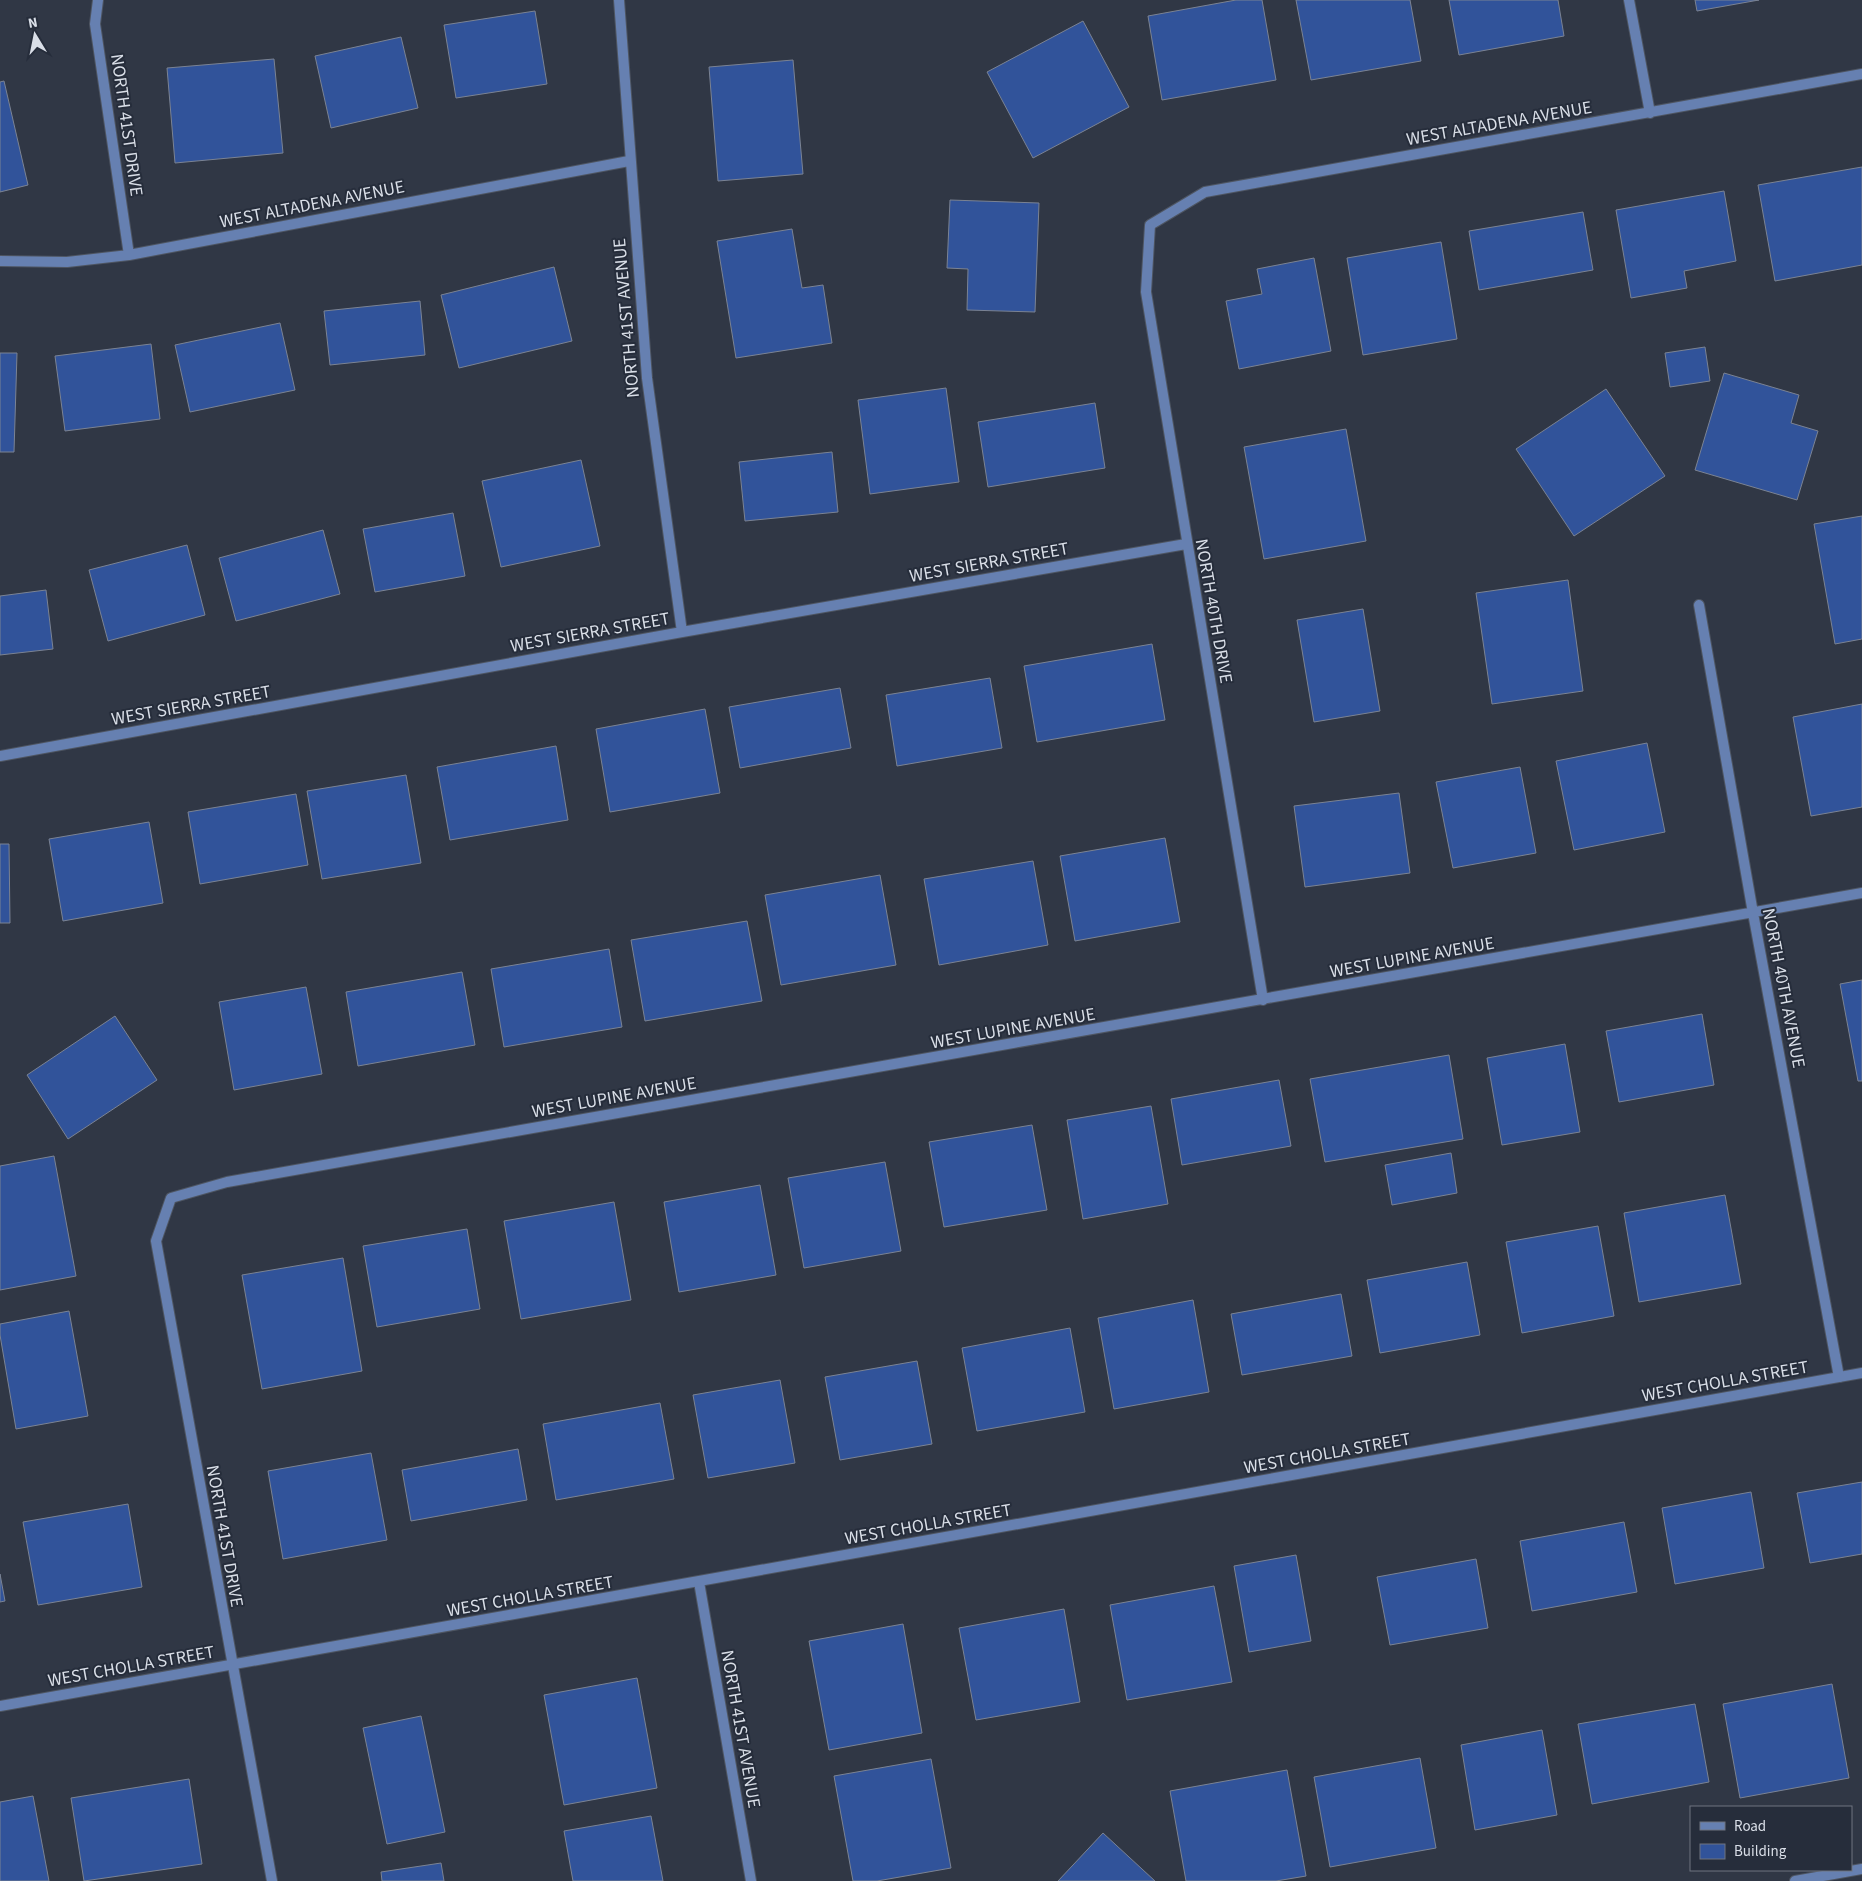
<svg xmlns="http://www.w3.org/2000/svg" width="1862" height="1881" font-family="'Source Sans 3',sans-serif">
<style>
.building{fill:#31539a;stroke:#7b8393}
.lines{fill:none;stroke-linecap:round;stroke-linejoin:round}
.minor-casing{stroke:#4e5562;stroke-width:12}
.tertiary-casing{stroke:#4e5562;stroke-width:12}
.minor{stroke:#6680b1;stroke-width:10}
.tertiary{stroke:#6680b1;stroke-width:10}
.labels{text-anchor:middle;stroke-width:4;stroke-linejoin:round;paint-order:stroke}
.street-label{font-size:18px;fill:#d9dee7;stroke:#262d3b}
</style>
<rect width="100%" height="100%" fill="#303745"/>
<!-- building -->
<path class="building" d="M1236 0H1262L1276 80 1162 100 1148 16Z
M1296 0H1410L1421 61 1311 80Z
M1449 0H1558L1564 36 1459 55Z
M1695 0H1759L1697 11Z
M535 11 547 84 456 98 444 25Z
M1083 21 1129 107 1033 158 987 72Z
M401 37 418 108 331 128 315 56Z
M274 59 283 153 175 163 167 68Z
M793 60 803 174 718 181 709 67Z
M4 81 28 185 0 192V82Z
M1862 167V265L1775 281 1758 185Z
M1724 191 1736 261 1684 271 1687 288 1631 298 1616 210Z
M950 200 1039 203 1035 312 967 310 968 269 947 268Z
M1583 212 1593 270 1479 290 1469 231Z
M792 229 802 288 823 285 832 343 736 358 717 241Z
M1441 242 1457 339 1363 355 1347 258Z
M1314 258 1331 351 1239 369 1226 301 1262 294 1257 269Z
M554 267 572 341 459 368 441 295Z
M420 301 425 355 330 365 324 311Z
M280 323 295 390 190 412 175 345Z
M151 344 160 419 65 431 55 356Z
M1705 347 1710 381 1670 387 1665 353Z
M0 353H17L14 452H0Z
M1724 373 1799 395 1791 423 1818 431 1797 500 1695 470Z
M946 388 959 482 870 494 858 400Z
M1606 389 1665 476 1574 536 1516 449Z
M1095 403 1105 468 988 487 978 422Z
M1346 429 1366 541 1264 559 1244 447Z
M832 452 838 512 745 521 739 462Z
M581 460 600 546 501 567 482 481Z
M453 513 465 576 375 592 363 529Z
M1862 516V639L1835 644 1814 524Z
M323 530 340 594 236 621 219 558Z
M187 545 205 615 108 641 89 570Z
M1568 580 1583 691 1492 704 1476 593Z
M46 590 53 649 0 655V596Z
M1363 609 1380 711 1314 722 1297 620Z
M1152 644 1165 720 1037 742 1024 666Z
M990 678 1002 748 897 766 886 695Z
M840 688 851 748 740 768 729 707Z
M1862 704V807L1811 816 1793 717Z
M705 709 720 793 610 812 596 729Z
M1647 743 1665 832 1574 850 1556 761Z
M556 746 568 820 450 840 437 767Z
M1520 767 1536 853 1453 868 1436 782Z
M406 775 421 863 322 879 307 791Z
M1399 793 1410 873 1305 887 1294 806Z
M296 794 308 865 200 884 188 812Z
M149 822 163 903 63 921 49 839Z
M1165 838 1180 922 1075 941 1060 856Z
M0 844H9L10 923H0Z
M1033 861 1048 945 939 965 924 879Z
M880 875 896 965 781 985 765 895Z
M747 921 762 1001 645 1021 631 940Z
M609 949 622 1027 504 1047 491 969Z
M462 972 475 1045 358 1066 346 992Z
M1862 980V1081H1858L1840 984Z
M306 987 322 1074 234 1090 219 1002Z
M1702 1014 1714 1085 1619 1102 1606 1031Z
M115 1016 157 1080 68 1139 27 1075Z
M1565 1044 1580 1132 1502 1145 1487 1058Z
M1449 1055 1463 1139 1325 1162 1310 1079Z
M1279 1080 1291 1146 1182 1165 1171 1099Z
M1151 1106 1168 1204 1083 1219 1067 1120Z
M1032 1125 1047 1210 944 1227 929 1142Z
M1451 1153 1457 1193 1392 1205 1385 1165Z
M54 1156 76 1276 0 1290V1166Z
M885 1162 901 1251 804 1268 788 1178Z
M760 1185 776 1275 679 1292 664 1202Z
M1725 1195 1741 1284 1639 1302 1624 1213Z
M614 1202 631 1300 521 1319 504 1221Z
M1598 1226 1614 1316 1522 1333 1506 1242Z
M467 1229 480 1309 377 1327 363 1246Z
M343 1258 362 1371 262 1389 242 1275Z
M1467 1262 1480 1335 1380 1353 1367 1280Z
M1341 1294 1352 1356 1242 1375 1231 1314Z
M1193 1300 1209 1392 1114 1409 1098 1318Z
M69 1311 88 1416 16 1429 0 1335V1324Z
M1070 1328 1085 1412 977 1431 962 1348Z
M917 1361 932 1444 840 1460 825 1377Z
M780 1380 795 1463 708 1478 693 1395Z
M660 1403 674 1479 556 1500 543 1424Z
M518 1449 527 1500 411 1521 402 1470Z
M371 1453 387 1540 283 1559 268 1471Z
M1862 1482V1554L1810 1563 1797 1493Z
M1751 1492 1764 1568 1675 1584 1662 1508Z
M128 1504 142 1587 38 1605 23 1522Z
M1624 1522 1637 1592 1532 1611 1520 1541Z
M1296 1555 1311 1641 1249 1652 1234 1566Z
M1476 1559 1488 1628 1390 1645 1377 1577Z
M0 1574 5 1601 0 1602Z
M1214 1586 1232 1682 1127 1700 1110 1605Z
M1064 1609 1080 1702 976 1720 959 1628Z
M903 1624 922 1733 829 1750 809 1641Z
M637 1678 657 1788 564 1805 544 1695Z
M1832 1684 1849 1778 1740 1798 1723 1704Z
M1695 1704 1709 1782 1592 1804 1578 1724Z
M421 1716 445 1832 387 1844 363 1728Z
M1542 1730 1557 1815 1475 1830 1461 1745Z
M1420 1758 1436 1848 1330 1867 1314 1777Z
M931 1759 951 1868 877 1881H853L834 1776Z
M1287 1770 1306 1876 1276 1881H1186L1170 1791Z
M189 1779 202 1864 84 1881 71 1798Z
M33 1796 49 1881H0V1802Z
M651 1816 663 1881H573L564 1831Z
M1103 1833 1155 1881H1058Z
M441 1863 444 1881H382L381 1872Z"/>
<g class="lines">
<defs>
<path id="minor" d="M98 0 95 24 129 255
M619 0 647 378 682 632
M1629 0 1650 113
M0 261 67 262 129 255 629 161
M1699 605 1753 913 1839 1377
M0 756 682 632 1186 544
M1263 1000 1146 292 1150 225 1205 192 1862 74
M699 1582 751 1881
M272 1881 156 1241 171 1198 227 1182 1862 893
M1795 1881 1862 1869"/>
<path id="tertiary" d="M0 1706 1862 1373"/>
</defs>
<!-- minor casing -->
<use href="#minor" class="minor-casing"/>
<!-- tertiary casing -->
<use href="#tertiary" class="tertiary-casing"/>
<!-- minor -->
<use href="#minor" class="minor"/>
<!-- tertiary -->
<use href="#tertiary" class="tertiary"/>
</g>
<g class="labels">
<!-- street labels -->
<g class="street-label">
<text transform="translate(1499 123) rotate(-10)" y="6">WEST ALTADENA AVENUE</text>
<text transform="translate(127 125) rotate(82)" y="6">NORTH 41ST DRIVE</text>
<text transform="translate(312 204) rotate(-11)" y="6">WEST ALTADENA AVENUE</text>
<text transform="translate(626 318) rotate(-95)" y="6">NORTH 41ST AVENUE</text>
<text transform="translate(989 562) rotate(-10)" y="6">WEST SIERRA STREET</text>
<text transform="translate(1214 611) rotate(80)" y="6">NORTH 40TH DRIVE</text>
<text transform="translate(590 632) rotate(-10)" y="6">WEST SIERRA STREET</text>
<text transform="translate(191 705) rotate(-10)" y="6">WEST SIERRA STREET</text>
<text transform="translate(1412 957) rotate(-10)" y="6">WEST LUPINE AVENUE</text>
<text transform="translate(1784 988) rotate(79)" y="6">NORTH 40TH AVENUE</text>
<text transform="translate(1013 1028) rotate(-10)" y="6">WEST LUPINE AVENUE</text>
<text transform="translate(614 1097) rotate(-10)" y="6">WEST LUPINE AVENUE</text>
<text transform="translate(1725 1381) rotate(-10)" y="6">WEST CHOLLA STREET</text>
<text transform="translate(1327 1453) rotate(-10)" y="6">WEST CHOLLA STREET</text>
<text transform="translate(928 1524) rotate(-10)" y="6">WEST CHOLLA STREET</text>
<text transform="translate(225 1536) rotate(80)" y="6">NORTH 41ST DRIVE</text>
<text transform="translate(530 1596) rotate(-10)" y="6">WEST CHOLLA STREET</text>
<text transform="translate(131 1666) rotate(-10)" y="6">WEST CHOLLA STREET</text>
<text transform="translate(741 1729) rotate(80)" y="6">NORTH 41ST AVENUE</text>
</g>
</g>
<!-- legend -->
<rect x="1690" y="1806" width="162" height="65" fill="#262d3b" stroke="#6e7480"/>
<rect x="1700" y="1822" width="25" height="8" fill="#6680b1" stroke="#6e7480"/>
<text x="1734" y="1831" font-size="15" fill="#d9dee7">Road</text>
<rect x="1700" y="1844" width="25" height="15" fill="#31539a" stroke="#6e7480"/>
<text x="1734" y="1856" font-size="15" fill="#d9dee7">Building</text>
<!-- north arrow -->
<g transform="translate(35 35) rotate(350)" stroke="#262d3b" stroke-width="4" paint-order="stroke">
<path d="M0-4L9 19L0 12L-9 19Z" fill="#d9dee7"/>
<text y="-8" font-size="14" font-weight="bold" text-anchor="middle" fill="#d9dee7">N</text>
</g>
</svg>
